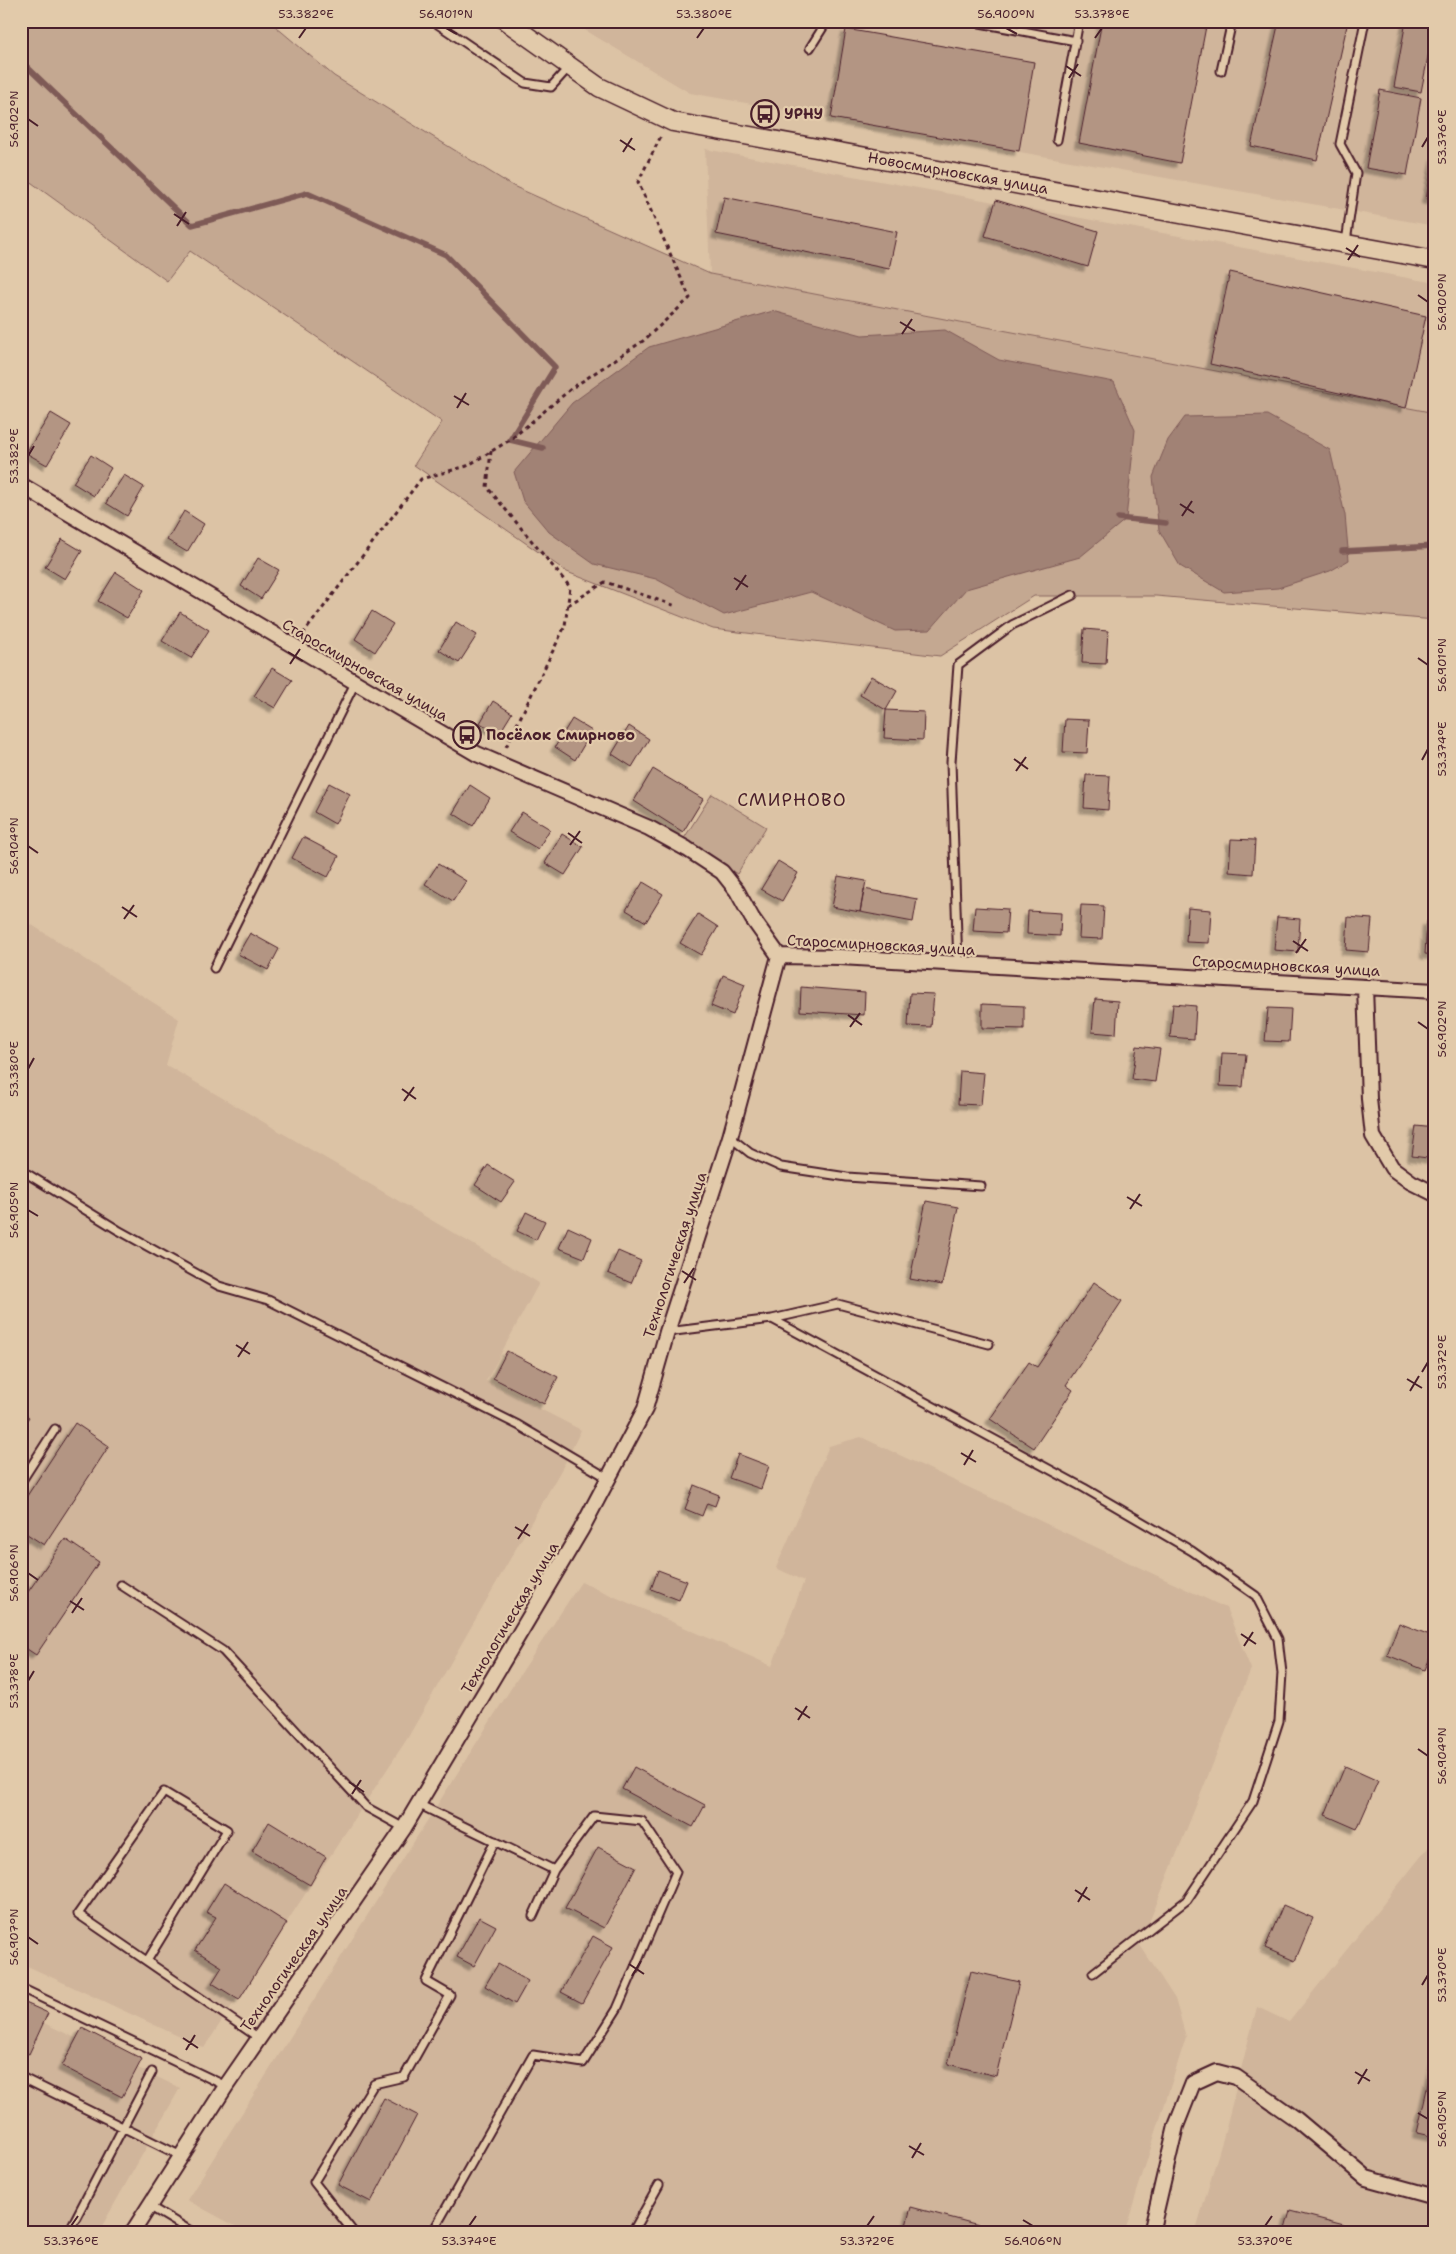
<svg xmlns="http://www.w3.org/2000/svg" width="1456" height="2254" font-family="'Shantell Sans',sans-serif">
<style>
.built{fill:#d0b59b}
.green{fill:#c4a891;stroke:#87645e}
.water{fill:#a18275;stroke:#7e5a57}
.lines{fill:none;stroke-linecap:round;stroke-linejoin:round}
.stream{stroke:#7e5a57;stroke-width:5.5}
.building{fill:#b39583;stroke:#4a1f2b;filter:url(#shadow)}
.service-casing{stroke:#4a1f2b;stroke-width:11}
.minor-casing{stroke:#4a1f2b;stroke-width:18}
.tertiary-casing{stroke:#4a1f2b;stroke-width:21}
.path{stroke:#4a1f2b;stroke-width:3;stroke-dasharray:4 4;stroke-linecap:butt}
.service{stroke:#e2caaa;stroke-width:7}
.minor{stroke:#e2caaa;stroke-width:14}
.tertiary{stroke:#e2caaa;stroke-width:18}
.ticks{fill:none;stroke:#4a1f2b;stroke-width:2}
.labels{text-anchor:middle;stroke-width:4.5;stroke-linejoin:round;paint-order:stroke}
.poi-label{font-size:15px;font-weight:bold;fill:#4a1f2b;stroke:#e2caaa;text-anchor:start}
.street-label{font-size:15px;fill:#4a1f2b;stroke:#e2caaa}
.quarter-label{font-size:18px;letter-spacing:1px;fill:#4a1f2b;stroke:#e2caaa}
.neatline{fill:none;stroke:#4a1f2b;stroke-width:2}
.ticks-label{font-size:12px;text-anchor:middle;fill:#4a1f2b}
</style>
<defs>
<filter id="shadow"><feDropShadow dx="-4.5" dy="4.5" stdDeviation="1" flood-color="#0004"/></filter>
</defs>
<rect width="100%" height="100%" fill="#dcc3a5"/>
<filter id="ink" filterUnits="userSpaceOnUse"><feTurbulence type="fractalNoise" baseFrequency=".02" numOctaves="2"/><feDisplacementMap in="SourceGraphic" scale="10" xChannelSelector="R" yChannelSelector="G"/><feConvolveMatrix kernelMatrix="1 2 1 2 8 2 1 2 1" color-interpolation-filters="sRGB"/></filter>
<g filter="url(#ink)">
<!-- built -->
<path class="built" d="M570 21H1435V226L690 93Z
M705 149 1435 283V413L710 274Z
M21 918 179 1019 166 1065 539 1283 486 1381 581 1430 565 1463 407 1739 204 2048 21 1963Z
M861 1437 1226 1608 1251 1669 1140 1945 1175 1999 1186 2037 1124 2233H248L187 2200 510 1690 581 1582 772 1666 804 1581 776 1568 829 1446Z
M1435 1839V2233H1195L1224 2135 1257 2007 1289 2022Z
M21 2012 180 2088 98 2233H21Z"/>
<!-- green -->
<path class="green" d="M21 21H269L334 76 513 186 710 274 1435 413V620L1156 596H1034L940 656 713 629 567 572 414 465 442 422 190 251 167 281 21 175Z
M712 794 766 827 737 874 683 840Z"/>
<!-- water -->
<path class="water" d="M773 311 862 335 945 330 999 360 1114 382 1135 430 1126 519 1080 557 966 589 930 630 895 631 811 592 724 615 656 579 594 564 549 532 523 501 514 472 572 403 649 347Z
M1267 415 1330 450 1345 515 1349 560 1330 571 1278 588 1224 592 1180 566 1159 530 1153 477 1168 440 1185 417Z"/>
<g class="lines">
<!-- stream -->
<path class="stream" d="M21 61 192 225 307 193 446 255 555 367 510 440 543 448
M1118 518 1166 523
M1342 551 1435 546"/>
</g>
<!-- building -->
<path class="building" d="M1102 21H1207L1180 163 1079 143Z
M1279 21H1348L1317 160 1251 146Z
M1406 21H1435L1421 92 1394 87Z
M846 29 1034 62 1019 151 831 118Z
M1380 90 1421 98 1407 175 1366 168Z
M1435 156V201L1426 199Z
M724 197 897 232 889 269 716 234Z
M996 200 1098 231 1088 267 985 236Z
M1230 272 1426 316 1406 408 1210 364Z
M51 413 71 425 47 465 26 453Z
M91 455 111 468 94 496 73 483Z
M124 475 144 487 127 516 106 503Z
M184 511 204 524 187 552 167 540Z
M62 539 82 551 65 579 45 567Z
M258 558 279 570 261 599 241 586Z
M116 572 144 590 127 618 98 601Z
M372 611 393 624 375 652 355 639Z
M180 612 209 630 191 658 162 641Z
M456 622 477 635 459 663 439 650Z
M1084 629 1108 631 1106 664 1082 663Z
M272 668 292 680 275 708 254 696Z
M871 676 897 691 886 710 860 695Z
M493 701 512 713 499 734 480 723Z
M886 710 924 712 923 740 884 738Z
M572 719 592 731 575 760 555 747Z
M1065 719 1089 720 1087 753 1063 752Z
M629 726 649 739 632 767 612 754Z
M653 769 703 799 683 832 634 801Z
M1086 775 1110 776 1108 810 1084 808Z
M329 783 350 794 335 824 314 812Z
M470 785 490 798 473 826 453 813Z
M522 812 550 829 538 849 509 832Z
M562 834 583 847 565 875 545 863Z
M303 837 339 856 328 877 292 858Z
M1231 839 1255 840 1253 874 1229 872Z
M778 861 798 873 782 901 761 889Z
M438 864 466 881 453 901 425 884Z
M838 876 866 881 860 912 832 907Z
M643 882 663 894 646 922 626 910Z
M864 889 917 899 913 922 860 912Z
M1081 905 1104 906 1102 939 1079 938Z
M975 907 1008 909 1006 933 973 931Z
M1188 908 1211 910 1209 943 1186 942Z
M1028 911 1061 913 1060 936 1027 934Z
M698 914 718 927 701 955 680 943Z
M1277 917 1300 919 1298 952 1274 950Z
M1348 917 1372 919 1369 952 1346 950Z
M1427 921 1435 922V955L1425 954Z
M250 933 279 949 268 970 238 954Z
M723 975 745 984 733 1015 711 1006Z
M801 987 865 992 864 1015 800 1011Z
M910 993 934 994 931 1027 908 1026Z
M1095 999 1118 1001 1116 1034 1092 1032Z
M982 1004 1024 1006V1029L982 1028Z
M1173 1004 1196 1006 1194 1039 1170 1037Z
M1268 1008 1291 1009 1289 1042 1265 1041Z
M1137 1046 1160 1049 1155 1082 1132 1079Z
M1222 1053 1246 1054 1243 1087 1220 1086Z
M960 1071 984 1073 981 1105 958 1104Z
M1416 1126 1435 1128V1159L1412 1156Z
M488 1165 515 1182 501 1202 475 1185Z
M926 1201 958 1207 942 1285 910 1279Z
M526 1212 545 1221 536 1240 517 1231Z
M568 1227 592 1238 584 1258 559 1248Z
M618 1251 641 1261 631 1283 608 1273Z
M1094 1282 1122 1301 1066 1385 1073 1390 1034 1448 990 1419 1029 1362 1037 1367Z
M507 1351 558 1377 544 1404 493 1378Z
M21 1412 29 1417 21 1429Z
M75 1423 109 1446 44 1545 21 1530V1505Z
M738 1454 769 1466 761 1489 729 1478Z
M694 1485 719 1495 715 1506 707 1503 702 1516 685 1509Z
M65 1539 99 1562 36 1655 21 1645V1602Z
M658 1570 687 1581 679 1600 651 1589Z
M1399 1623 1435 1637V1645L1425 1670 1387 1655Z
M1345 1766 1378 1781 1357 1829 1325 1815Z
M634 1767 705 1805 693 1827 622 1789Z
M269 1822 326 1857 310 1885 252 1851Z
M598 1847 636 1867 604 1928 565 1908Z
M224 1883 287 1923 239 2000 212 1983 222 1967 195 1950 216 1917 206 1912Z
M1283 1905 1313 1918 1295 1961 1265 1948Z
M479 1917 496 1926 474 1966 457 1957Z
M593 1936 613 1947 582 2003 561 1992Z
M498 1964 528 1981 515 2004 485 1986Z
M971 1971 1019 1982 996 2076 948 2064Z
M21 2001 48 2013 29 2054 21 2050Z
M82 2028 142 2059 122 2097 62 2066Z
M1435 2053V2137L1417 2133Z
M384 2098 417 2115 371 2202 338 2185Z
M911 2207 1009 2233H904Z
M1290 2211 1344 2225 1342 2233H1284Z"/>
<g class="lines">
<defs>
<path id="service" d="M433 21 525 83 551 87 569 67
M969 21 1076 41
M810 48 827 21
M1221 71 1232 21
M1057 140 1079 21
M1346 242 1356 173 1340 144 1365 21
M958 965 951 762 958 665 1012 625 1073 595
M214 968 355 683
M730 1137 750 1153 781 1167 847 1177 981 1186
M21 1170 118 1230 219 1286 268 1300 518 1425 608 1478
M772 1319 838 1304 989 1344
M667 1332 772 1319 1084 1488 1192 1551 1256 1596 1278 1639 1282 1673 1279 1721 1253 1801 1187 1900 1093 1973
M21 1482 55 1429
M121 1585 223 1651 366 1807 404 1828
M418 1804 554 1870 594 1816 642 1821 676 1872 617 2009 583 2063 533 2055 432 2233
M533 1916 554 1870
M147 1961 227 1830 164 1792 78 1914 259 2038
M21 1988 226 2086
M21 2077 181 2156
M149 2206 194 2233
M68 2233 152 2072
M354 2233 314 2182 374 2084 404 2077 450 1995 426 1981 495 1841
M632 2233 659 2185"/>
<path id="minor" d="M21 485 477 754 649 828 687 849 722 872 737 891 752 918 779 956 840 957 1435 991
M1365 987 1369 1099 1373 1136 1392 1168 1411 1182 1435 1194
M132 2233 226 2086 404 1828 581 1530 645 1409 667 1332 730 1137 779 956
M1151 2233 1176 2126 1193 2083 1217 2072 1236 2077 1296 2119 1366 2178 1435 2197"/>
<path id="tertiary" d="M506 21 599 87 673 122 1435 260"/>
</defs>
<!-- service casing -->
<use href="#service" class="service-casing"/>
<!-- minor casing -->
<use href="#minor" class="minor-casing"/>
<!-- tertiary casing -->
<use href="#tertiary" class="tertiary-casing"/>
<!-- path -->
<path class="path" d="M491 451 487 487 570 587 565 626 505 749
M568 605 605 582 676 606
M303 634 421 479 467 466 510 440 572 388 643 341 690 298 638 182 661 136"/>
<!-- service -->
<use href="#service" class="service"/>
<!-- minor -->
<use href="#minor" class="minor"/>
<!-- tertiary -->
<use href="#tertiary" class="tertiary"/>
</g>
</g>
<!-- ticks -->
<path class="ticks" d="M446 28 457 34M1006 28 1017 34M299 38 306 28M697 38 704 28M1095 38 1102 28M1066 66 1081 76M1069 78 1078 64M28 119 38 126M620 140 635 150M1422 147 1428 137M623 152 632 138M174 214 189 224M177 226 186 212M1346 248 1360 257M1348 260 1358 245M1418 295 1428 302M900 322 915 331M902 334 912 319M454 396 469 405M457 408 466 393M28 456 34 446M1180 504 1194 513M1182 516 1192 501M734 578 748 587M736 590 746 575M288 652 303 661M1418 658 1428 665M290 664 300 649M1014 759 1028 769M1422 760 1428 749M1016 771 1026 757M568 833 582 843M570 845 580 831M28 846 38 853M122 907 137 917M124 919 134 905M1293 941 1308 951M1296 953 1306 939M848 1015 862 1025M1418 1022 1428 1029M850 1027 860 1013M28 1069 34 1058M402 1089 416 1099M404 1101 414 1087M1127 1197 1142 1206M1130 1209 1140 1194M28 1210 38 1216M682 1271 696 1280M684 1283 694 1268M236 1345 250 1354M238 1357 248 1342M1422 1372 1428 1362M1407 1379 1422 1388M1410 1391 1419 1376M961 1453 976 1462M964 1465 973 1450M515 1527 530 1536M518 1539 528 1524M28 1573 38 1580M70 1601 84 1610M72 1613 82 1598M1241 1634 1256 1644M1244 1646 1253 1632M28 1681 34 1671M795 1708 810 1718M798 1720 807 1706M1418 1749 1428 1756M349 1782 364 1792M352 1794 361 1780M1075 1890 1090 1900M1078 1902 1087 1887M28 1937 38 1944M629 1964 644 1974M632 1976 641 1961M1422 1985 1428 1975M183 2038 198 2048M186 2050 195 2035M1355 2072 1370 2081M1358 2084 1367 2069M1418 2113 1428 2119M909 2146 924 2155M912 2158 921 2143M1023 2220 1033 2226M71 2226 78 2216M469 2226 476 2216M867 2226 874 2216M1265 2226 1272 2216"/>
<!-- icons -->
<defs>
<symbol id="bus-ring" viewBox="-11 -11 22 22"><circle r="9.5" fill="#e2caaa" stroke="#4a1f2b" stroke-width="1.5"/><path d="M-5-6H5V4H4V6H2V4H-2V6H-4V4H-5ZM-3.5-4V0h7V-4ZM-3.5 1.2v1.5H-2V1.2ZM2 1.2v1.5H3.5V1.2Z" fill="#4a1f2b"/></symbol>
</defs>
<g fill-rule="evenodd">
<use href="#bus-ring" x="749" y="98" width="32" height="32"/>
<use href="#bus-ring" x="451" y="719" width="32" height="32"/>
</g>
<g class="labels">
<!-- poi labels -->
<g class="poi-label">
<text x="784" y="119">УРНУ</text>
<text x="486" y="740">Посёлок Смирново</text>
</g>
<!-- street labels -->
<g class="street-label">
<text transform="translate(958 173) rotate(10)" y="5">Новосмирновская улица</text>
<text transform="translate(365 670) rotate(30)" y="5">Старосмирновская улица</text>
<text transform="translate(881 945) rotate(3)" y="5">Старосмирновская улица</text>
<text transform="translate(1286 966) rotate(3)" y="5">Старосмирновская улица</text>
<text transform="translate(675 1255) rotate(-72)" y="5">Технологическая улица</text>
<text transform="translate(510 1618) rotate(-59)" y="5">Технологическая улица</text>
<text transform="translate(294 1959) rotate(-55)" y="5">Технологическая улица</text>
</g>
<!-- quarter labels -->
<g class="quarter-label">
<text x="792" y="806">СМИРНОВО</text>
</g>
</g>
<!-- margin -->
<rect width="1456" height="2254" fill="none" stroke="#e2caaa" stroke-width="55"/>
<rect x="28" y="28" width="1400" height="2198" class="neatline"/>
<g class="ticks-label">
<text x="306" y="18">53.382°E</text>
<text x="446" y="18">56.901°N</text>
<text x="704" y="18">53.380°E</text>
<text x="1006" y="18">56.900°N</text>
<text x="1102" y="18">53.378°E</text>
<text transform="translate(14 119) rotate(-90)" y="4">56.902°N</text>
<text transform="translate(1442 137) rotate(-90)" y="4">53.376°E</text>
<text transform="translate(1442 302) rotate(-90)" y="4">56.900°N</text>
<text transform="translate(14 456) rotate(-90)" y="4">53.382°E</text>
<text transform="translate(1442 665) rotate(-90)" y="4">56.901°N</text>
<text transform="translate(1442 749) rotate(-90)" y="4">53.374°E</text>
<text transform="translate(14 846) rotate(-90)" y="4">56.904°N</text>
<text transform="translate(1442 1029) rotate(-90)" y="4">56.902°N</text>
<text transform="translate(14 1069) rotate(-90)" y="4">53.380°E</text>
<text transform="translate(14 1210) rotate(-90)" y="4">56.905°N</text>
<text transform="translate(1442 1362) rotate(-90)" y="4">53.372°E</text>
<text transform="translate(14 1573) rotate(-90)" y="4">56.906°N</text>
<text transform="translate(14 1681) rotate(-90)" y="4">53.378°E</text>
<text transform="translate(1442 1756) rotate(-90)" y="4">56.904°N</text>
<text transform="translate(14 1937) rotate(-90)" y="4">56.907°N</text>
<text transform="translate(1442 1975) rotate(-90)" y="4">53.370°E</text>
<text transform="translate(1442 2119) rotate(-90)" y="4">56.905°N</text>
<text x="71" y="2245">53.376°E</text>
<text x="469" y="2245">53.374°E</text>
<text x="867" y="2245">53.372°E</text>
<text x="1033" y="2245">56.906°N</text>
<text x="1265" y="2245">53.370°E</text>
</g>
</svg>
